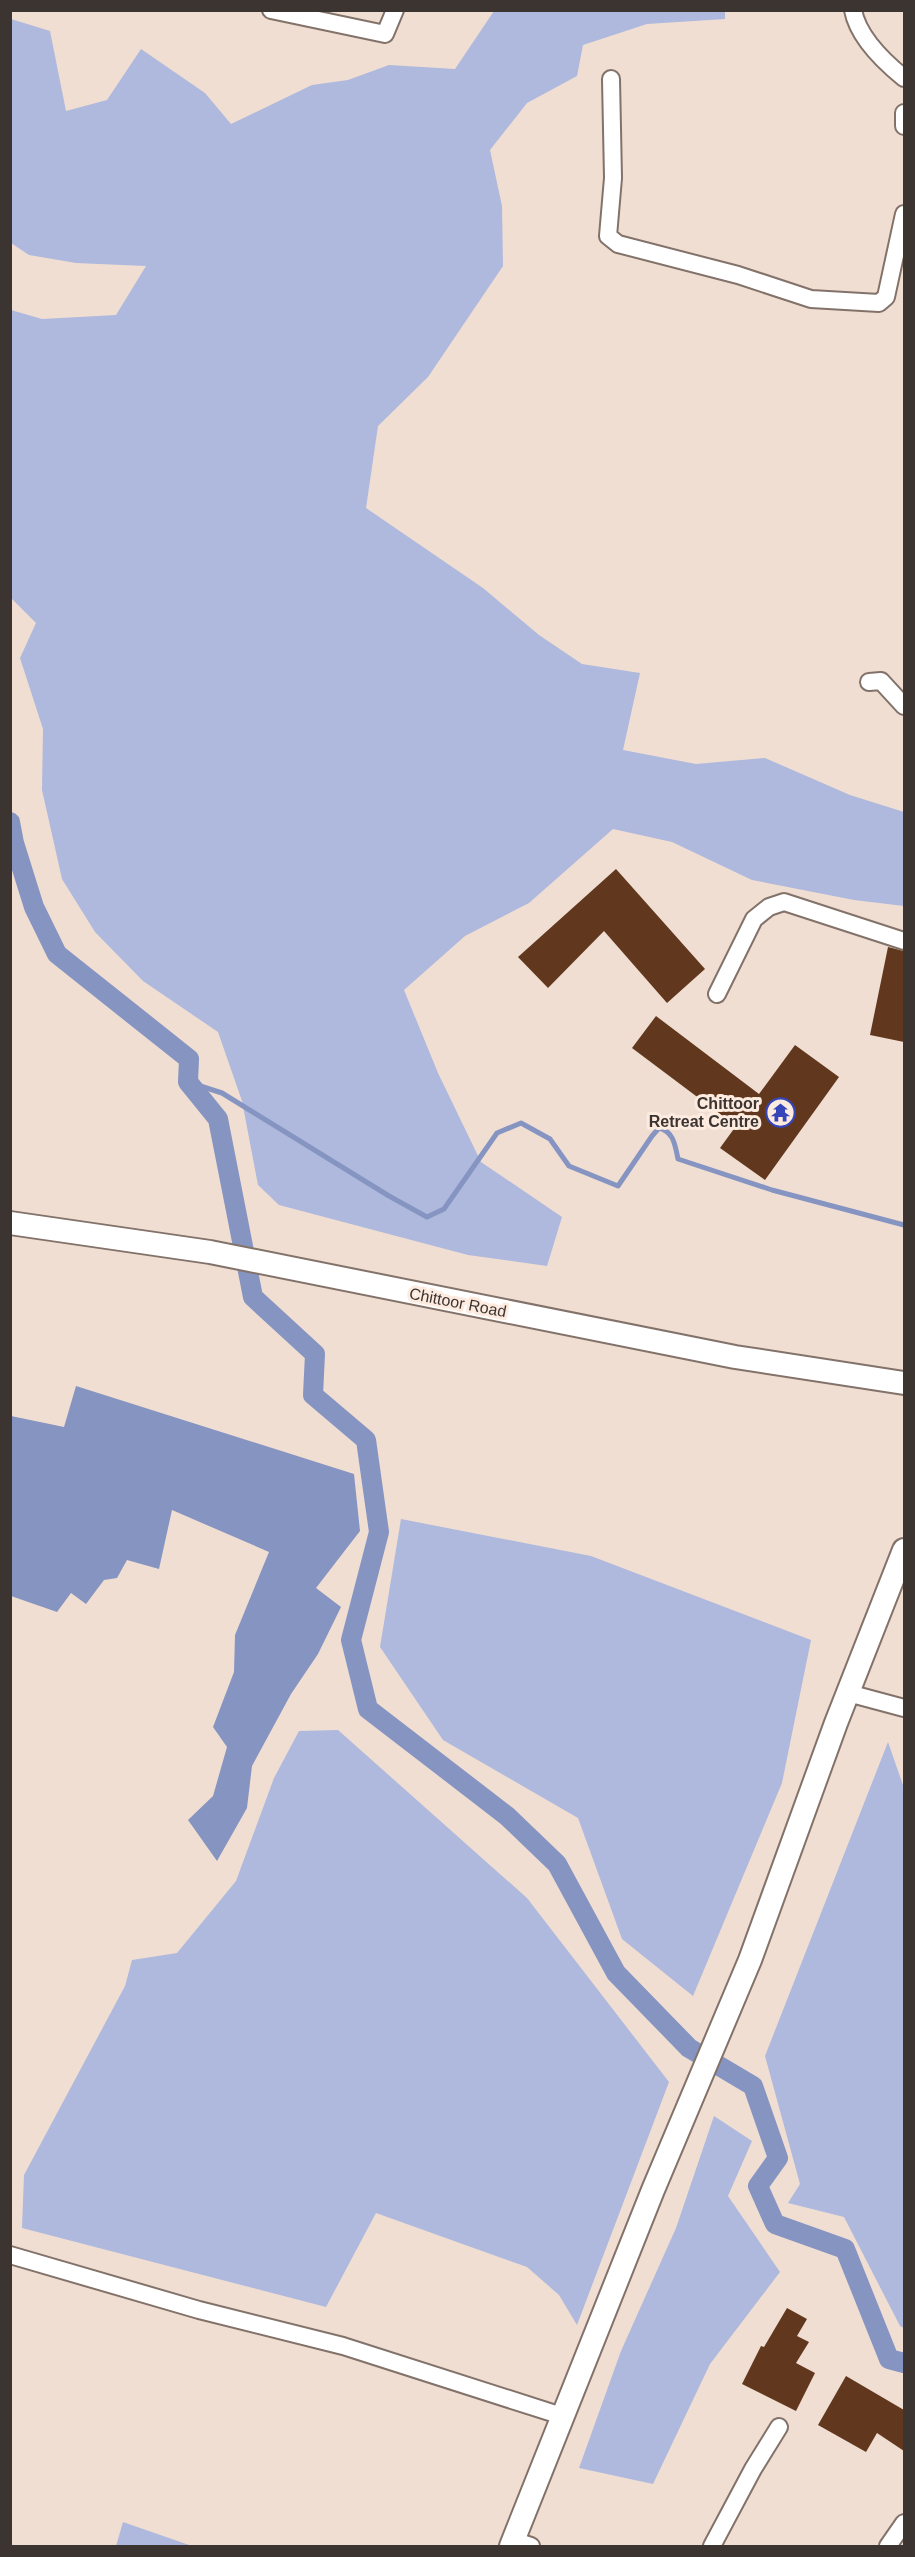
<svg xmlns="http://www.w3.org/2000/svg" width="915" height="2557" font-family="Arial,sans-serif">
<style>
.green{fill:#aeb9dd}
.water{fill:#8694c2}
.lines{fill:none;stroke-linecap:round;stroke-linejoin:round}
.stream{stroke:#8694c2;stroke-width:5}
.canal{stroke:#8694c2;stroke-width:20}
.building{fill:#61381d}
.minor-casing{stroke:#827269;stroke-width:20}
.secondary-casing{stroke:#827269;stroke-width:26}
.minor{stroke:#fff;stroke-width:16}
.secondary{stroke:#fff;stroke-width:22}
.labels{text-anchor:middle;stroke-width:6;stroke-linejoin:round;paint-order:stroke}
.poi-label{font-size:16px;font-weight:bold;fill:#3b3430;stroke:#fdebe0;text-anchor:end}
.street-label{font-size:16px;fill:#3b3430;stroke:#fdebe0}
</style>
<rect width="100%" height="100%" fill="#f0ded3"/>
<!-- green -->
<path class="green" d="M494 11H725V19L647 24 583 45 577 76 527 103 490 150 502 206 503 266 428 377 378 426 366 508 483 588 539 635 582 664 640 673 623 750 696 764 765 758 850 795 904 812V906L854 900 752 880 672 842 613 829 529 903 465 936 404 990 438 1073 481 1162 562 1217 547 1266 468 1255 279 1205 258 1185 242 1101 218 1032 143 981 95 932 62 879 42 790 43 729 20 658 36 623 10 597 11 310 42 319 116 315 146 266 76 263 29 255 11 243V19L50 31 66 111 107 100 141 49 205 93 231 124 312 85 348 80 389 65 455 69Z
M401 1519 591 1556 811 1640 782 1783 693 1996 622 1939 578 1818 443 1740 380 1647Z
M338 1730 527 1898 669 2082 577 2325 559 2295 527 2267 376 2213 326 2307 22 2228 24 2175 125 1986 132 1960 177 1953 236 1881 274 1778 299 1731Z
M888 1742 904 1788V2328L900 2326 844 2217 788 2203 800 2184 765 2056Z
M714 2116 752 2141 728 2196 780 2272 710 2364 653 2484 579 2468 621 2351 676 2228Z
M123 2522 192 2546H116Z"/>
<!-- water -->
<path class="water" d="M76 1386 354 1474 360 1531 316 1588 341 1607 318 1654 291 1694 252 1766 247 1808 217 1861 188 1820 213 1796 227 1747 213 1727 234 1672 235 1635 269 1552 172 1510 159 1569 127 1560 117 1578 104 1580 86 1604 71 1593 57 1612 11 1596V1416L64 1427Z"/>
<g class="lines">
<!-- stream -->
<path class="stream" d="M188 1082 222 1093 389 1196 427 1217 444 1209 497 1133 521 1123 550 1139 569 1166 618 1186 652 1136 659 1128C674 1132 675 1145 678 1159L772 1190 904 1225"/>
<!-- canal -->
<path class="canal" d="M10 822 14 843 34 907 57 954 189 1059 188 1082 218 1119 253 1297 315 1354 313 1395 366 1440 379 1532 351 1640 368 1709 507 1816 557 1864 616 1973 689 2048 753 2086 778 2158 758 2186 775 2224 845 2249 889 2359 904 2363"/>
</g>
<!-- building -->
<path class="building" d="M616 869 705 969 667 1003 604 931 548 988 518 957Z
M888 947 904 951V1042L870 1035Z
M656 1016 759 1094 795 1045 839 1077 765 1180 720 1148 736 1126 632 1048Z
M787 2308 807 2319 797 2336 809 2342 796 2363 815 2373 796 2411 742 2384 761 2346 764 2347Z
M846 2376 904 2410V2451L877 2433 866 2452 818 2425Z"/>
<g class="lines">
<defs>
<path id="minor" d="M271 10 385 34 395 10
M853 10C858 37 883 61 904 78
M611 79 613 178 608 236 618 244 738 275 811 299 879 303 886 297 904 214
M904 113V126
M869 682 881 681 904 706
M717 994 754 919 769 907 784 902 904 941
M848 1693 904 1708
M10 2255 199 2310 343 2346 562 2416
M513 2540 531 2546
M712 2546 753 2469 779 2427
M888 2546 904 2523"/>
<path id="secondary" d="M10 1223 210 1252 735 1357 904 1383
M511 2546 653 2190 750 1960 836 1723 904 1550"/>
</defs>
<!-- minor casing -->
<use href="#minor" class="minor-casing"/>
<!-- secondary casing -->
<use href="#secondary" class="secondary-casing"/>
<!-- minor -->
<use href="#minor" class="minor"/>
<!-- secondary -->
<use href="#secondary" class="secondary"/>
</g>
<!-- icons -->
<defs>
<symbol id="temple-ring" viewBox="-11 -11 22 22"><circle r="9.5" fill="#fdebe0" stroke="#3645b8" stroke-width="1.5"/><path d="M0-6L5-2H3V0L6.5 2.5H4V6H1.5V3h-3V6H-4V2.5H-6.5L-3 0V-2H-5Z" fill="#3645b8"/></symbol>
</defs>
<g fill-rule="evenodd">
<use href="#temple-ring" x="764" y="1096" width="33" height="33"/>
</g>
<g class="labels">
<!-- poi labels -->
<g class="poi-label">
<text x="759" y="1109">Chittoor<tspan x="759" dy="18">Retreat Centre</tspan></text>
</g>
<!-- street labels -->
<g class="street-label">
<text transform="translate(458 1302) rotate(11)" y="6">Chittoor Road</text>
</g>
</g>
<!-- border -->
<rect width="915" height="2557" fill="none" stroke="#3b3430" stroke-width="24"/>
</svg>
